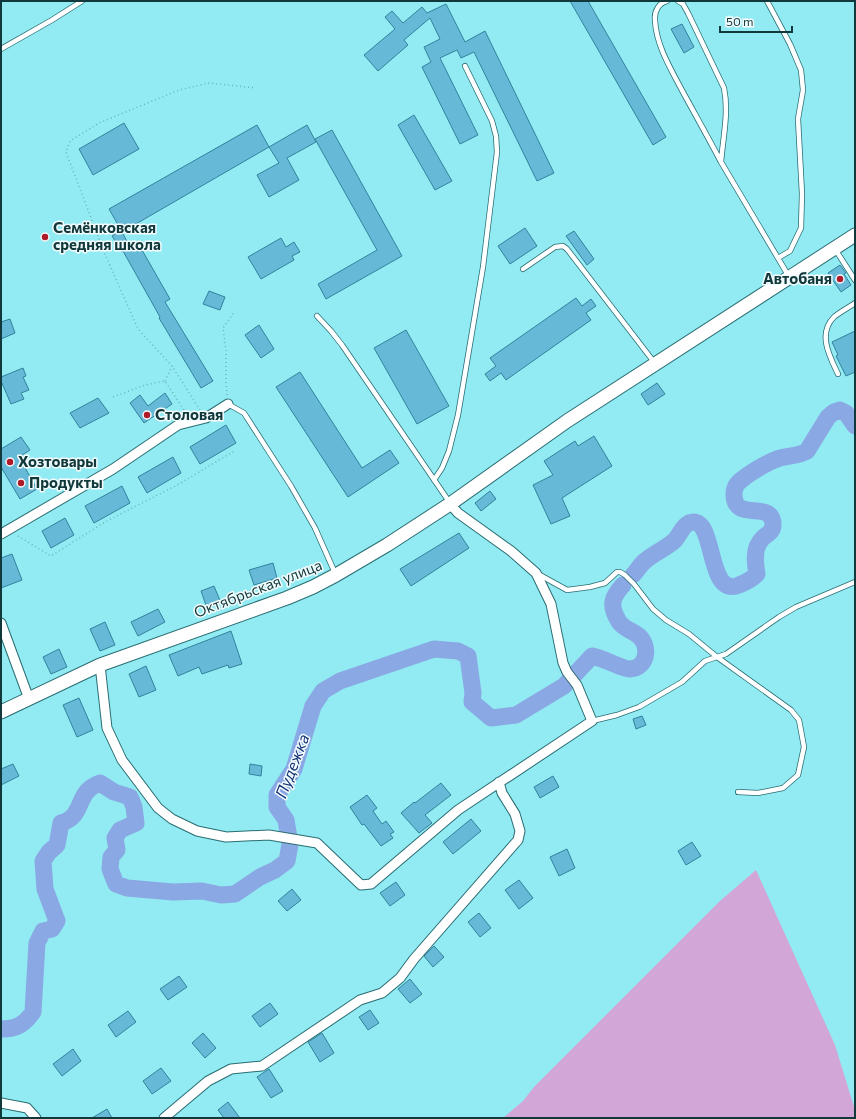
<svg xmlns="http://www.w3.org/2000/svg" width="856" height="1119" font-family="Commissioner,sans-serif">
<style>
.green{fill:#d2a6d7}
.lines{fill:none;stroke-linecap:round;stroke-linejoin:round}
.river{stroke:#8aa8e3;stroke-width:17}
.building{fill:#66bad8;stroke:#33829c}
.lane-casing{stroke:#286d72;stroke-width:6}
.street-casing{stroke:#286d72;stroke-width:11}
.secondary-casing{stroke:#286d72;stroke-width:15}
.path{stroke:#6bb4bb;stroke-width:1.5;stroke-dasharray:1 3;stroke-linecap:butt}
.lane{stroke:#fff;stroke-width:4.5}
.street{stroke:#fff;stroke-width:9}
.secondary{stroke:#fff;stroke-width:13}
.poi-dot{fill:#ae1a29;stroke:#f4fcfd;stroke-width:1.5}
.labels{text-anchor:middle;stroke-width:3;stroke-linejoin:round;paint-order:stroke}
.poi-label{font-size:15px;font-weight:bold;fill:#11383b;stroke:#f4fcfd;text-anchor:start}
.street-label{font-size:15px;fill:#11383b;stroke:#f4fcfd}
.water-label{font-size:16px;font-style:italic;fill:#143376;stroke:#f4fcfd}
</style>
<rect width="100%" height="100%" fill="#92eaf2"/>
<!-- green -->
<path class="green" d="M756 870 835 1045 855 1110V1118H503L523 1101 534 1087 720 901Z"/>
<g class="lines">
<!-- river -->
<path class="river" d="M633 575C637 571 640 565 645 561 654 553 667 548 675 540 680 535 682 526 689 523 717 512 705 599 739 585 747 582 751 580 757 574 755 563 753 548 762 539 766 534 773 533 773 525 773 498 734 524 734 494 734 489 735 486 738 483 746 475 766 463 777 459 787 455 797 457 807 451L828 417 834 412 840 410 846 413 855 426
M1 1029C16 1029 24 1025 33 1012L37 943 43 931 52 929 57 921 45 889 43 861 49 852 57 845 61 823C86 816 74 792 100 783L114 792 130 797 134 807 136 823 120 830 115 838 117 850 111 857 110 869 116 884 127 888 173 892 202 891 221 895 235 894 260 877 275 870 287 861 290 844 286 820 277 807V795L294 769 313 706 323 691 340 681 434 649 458 651 468 656 473 693 472 702 491 718 516 715 564 686 592 656C604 658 621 669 630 669 647 668 650 648 640 637 635 632 627 630 622 625 619 623 618 620 617 618 609 604 613 596 623 585"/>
</g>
<!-- building -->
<path class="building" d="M570 1H588L666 137 653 145Z
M446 4 465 42 485 31 554 173 537 181 474 52 461 58 457 50 440 58 478 135 460 144 422 67 431 62 424 47 440 39 430 18 404 40 408 45 378 71 364 55 395 29 385 17 392 11 403 23 422 7 427 13Z
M682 24 694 47 684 53 671 29Z
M414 115 452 181 435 190 398 125Z
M124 123 139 149 93 175 79 149Z
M257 125 269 147 122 232 130 247 138 243 170 299 165 302 213 381 201 388 159 318 160 317 123 251 122 252 112 236 121 230 109 209Z
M307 125 316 142 287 158 299 180 269 197 257 175 279 163 269 147Z
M332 130 402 256 326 299 318 284 377 250 315 139Z
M525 228 537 246 510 264 498 246Z
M574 231 594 259 587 265 566 236Z
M281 238 286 247 294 242 300 252 292 256 294 260 261 279 248 257Z
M840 265 846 273 844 274 851 285 841 292 828 273Z
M209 291 225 297 220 310 203 304Z
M576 298 582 306 591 299 596 306 586 313 591 320 506 380 501 373 490 381 485 374 496 366 490 358Z
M10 319 15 333 1 339V322Z
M259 325 274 349 261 358 245 335Z
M406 330 449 406 417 424 374 348Z
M855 331V372L846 376 836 356 838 355 832 342Z
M23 368 26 376 23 377 29 390 21 393 24 399 11 404 1 381V377Z
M300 372 362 468 390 450 399 463 348 497 276 387Z
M657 383 665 394 648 405 641 394Z
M165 393 172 404 144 423 130 403 140 395 148 406Z
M98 398 109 413 80 428 70 413Z
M226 425 236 443 200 464 190 447Z
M594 436 612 466 562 498 570 516 551 524 533 485 553 475 544 461 575 441 578 446Z
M21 437 30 450 19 457 37 489 20 499 1 467V449Z
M173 457 181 473 147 493 138 477Z
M122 486 130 503 94 523 85 506Z
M490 491 496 499 481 511 475 503Z
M65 518 74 535 51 548 42 531Z
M459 533 469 548 411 586 400 569Z
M12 554 22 580 1 588V558Z
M273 563 277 578 254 585 249 570Z
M214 586 221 603 207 608 201 591Z
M158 609 165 622 138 636 131 622Z
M105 622 115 645 100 651 90 629Z
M231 631 242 664 229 668 228 665 202 674 199 667 178 676 169 655Z
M59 649 67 667 51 674 43 657Z
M146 666 156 690 139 697 129 674Z
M79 698 93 730 77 737 63 705Z
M642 716 646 725 636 729 633 719Z
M13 764 19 776 1 785V769Z
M250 764 262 766 261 776 249 774Z
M553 776 559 787 540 798 534 787Z
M441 783 451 795 425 815 432 823 419 833 401 813 414 802 415 803Z
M367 795 377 808 373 811 382 824 386 821 394 832 390 834 393 838 381 846 364 824 362 825 350 807Z
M471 819 481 831 453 854 443 842Z
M692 842 701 856 686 865 678 851Z
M567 849 575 868 559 876 550 857Z
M519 880 533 898 519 909 505 890Z
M396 882 405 895 390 906 380 893Z
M292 889 301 900 287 911 278 901Z
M479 913 491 928 480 937 468 922Z
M434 946 444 957 433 967 424 956Z
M179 976 187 987 168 1000 160 989Z
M410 979 422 994 410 1003 398 989Z
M270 1003 278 1014 260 1027 252 1016Z
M370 1010 379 1023 368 1030 359 1017Z
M128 1011 136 1022 116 1037 108 1025Z
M203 1033 216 1048 205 1058 192 1043Z
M322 1033 334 1053 320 1062 308 1042Z
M73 1049 81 1061 62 1076 53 1064Z
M161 1068 171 1081 152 1094 143 1081Z
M269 1069 283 1091 271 1098 257 1077Z
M228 1102 240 1118H224L218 1110Z
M107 1109 112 1118H92Z"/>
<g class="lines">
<defs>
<path id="lane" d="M667 1C659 3 654 11 655 20 656 46 672 71 684 94 696 116 709 139 721 162 723 138 729 112 724 88L688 13 683 4 678 1
M767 1 790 44 801 70 803 90 798 119 802 194 801 228 790 251 778 258
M1 49 52 20 82 1
M721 162 788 275
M835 249 855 280
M523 269 555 247 563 246 567 249 654 362
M317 316 331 331 342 345 450 503
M838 374C830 357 817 334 834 317 840 312 848 308 855 303
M228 404 244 413 291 486 315 528 335 573
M434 480 442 468 449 451 458 415 483 267 497 152 496 136 492 121 465 66
M538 574 567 590 590 587 605 583 617 572H620L625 575 634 584 653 609 666 620 689 634 717 657 791 710 799 720 804 747 798 775 783 788 758 793 738 792
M592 721 617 715 639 707 682 682 705 661 726 654 779 617 796 607 855 582"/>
<path id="street" d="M1 534 113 469 178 425 206 418 228 404
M1 623 29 699
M100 665 107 728 122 760 158 808 172 819 197 831 226 837 269 835 317 843 361 885 371 884 458 810 592 721 577 685 567 672 563 663 551 604 536 573 511 551 458 513 450 504
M1 1103 27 1108 36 1118
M164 1118 208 1081 231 1069 262 1066 360 1000 382 993 400 978 414 959 518 840 520 831 515 814 502 793 499 782"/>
<path id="secondary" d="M1 712 100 665 287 598 313 587 336 575 387 545 450 504 567 421 855 235"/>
</defs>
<!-- lane casing -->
<use href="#lane" class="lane-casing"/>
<!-- street casing -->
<use href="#street" class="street-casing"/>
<!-- secondary casing -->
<use href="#secondary" class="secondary-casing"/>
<!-- path -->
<path class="path" d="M165 381 172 366
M227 395 226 382V351L223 328 235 311
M113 397 145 385 165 381 186 413
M200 410 172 366 138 329 104 252 66 152 70 141 99 123 179 90 209 83 256 88
M18 536 51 556 105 522 179 484 236 450"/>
<!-- lane -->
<use href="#lane" class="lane"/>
<!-- street -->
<use href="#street" class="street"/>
<!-- secondary -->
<use href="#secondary" class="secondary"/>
</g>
<!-- markers -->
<g class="poi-dot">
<circle cx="45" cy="237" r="4"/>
<circle cx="840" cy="279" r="4"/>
<circle cx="147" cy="415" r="4"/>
<circle cx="10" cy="462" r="4"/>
<circle cx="21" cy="483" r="4"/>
</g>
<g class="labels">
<!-- poi labels -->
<g class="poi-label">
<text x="53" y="233">Семёнковская<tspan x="53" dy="17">средняя школа</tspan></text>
<text x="832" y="284" text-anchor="end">Автобаня</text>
<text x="155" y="420">Столовая</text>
<text x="18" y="467">Хозтовары</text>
<text x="29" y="488">Продукты</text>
</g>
<!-- street labels -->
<g class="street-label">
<text transform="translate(258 589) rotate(-21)" y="5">Октябрьская улица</text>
</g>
<!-- water labels -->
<g class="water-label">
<text transform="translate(292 766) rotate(-69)" y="6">Пудежка</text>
</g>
</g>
<!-- border -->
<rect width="856" height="1119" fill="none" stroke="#11383b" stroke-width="4"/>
<!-- scale -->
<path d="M720 26v6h72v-6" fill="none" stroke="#11383b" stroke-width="2"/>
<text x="726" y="26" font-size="12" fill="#11383b" stroke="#f4fcfd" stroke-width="3" paint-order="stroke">50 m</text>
</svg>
